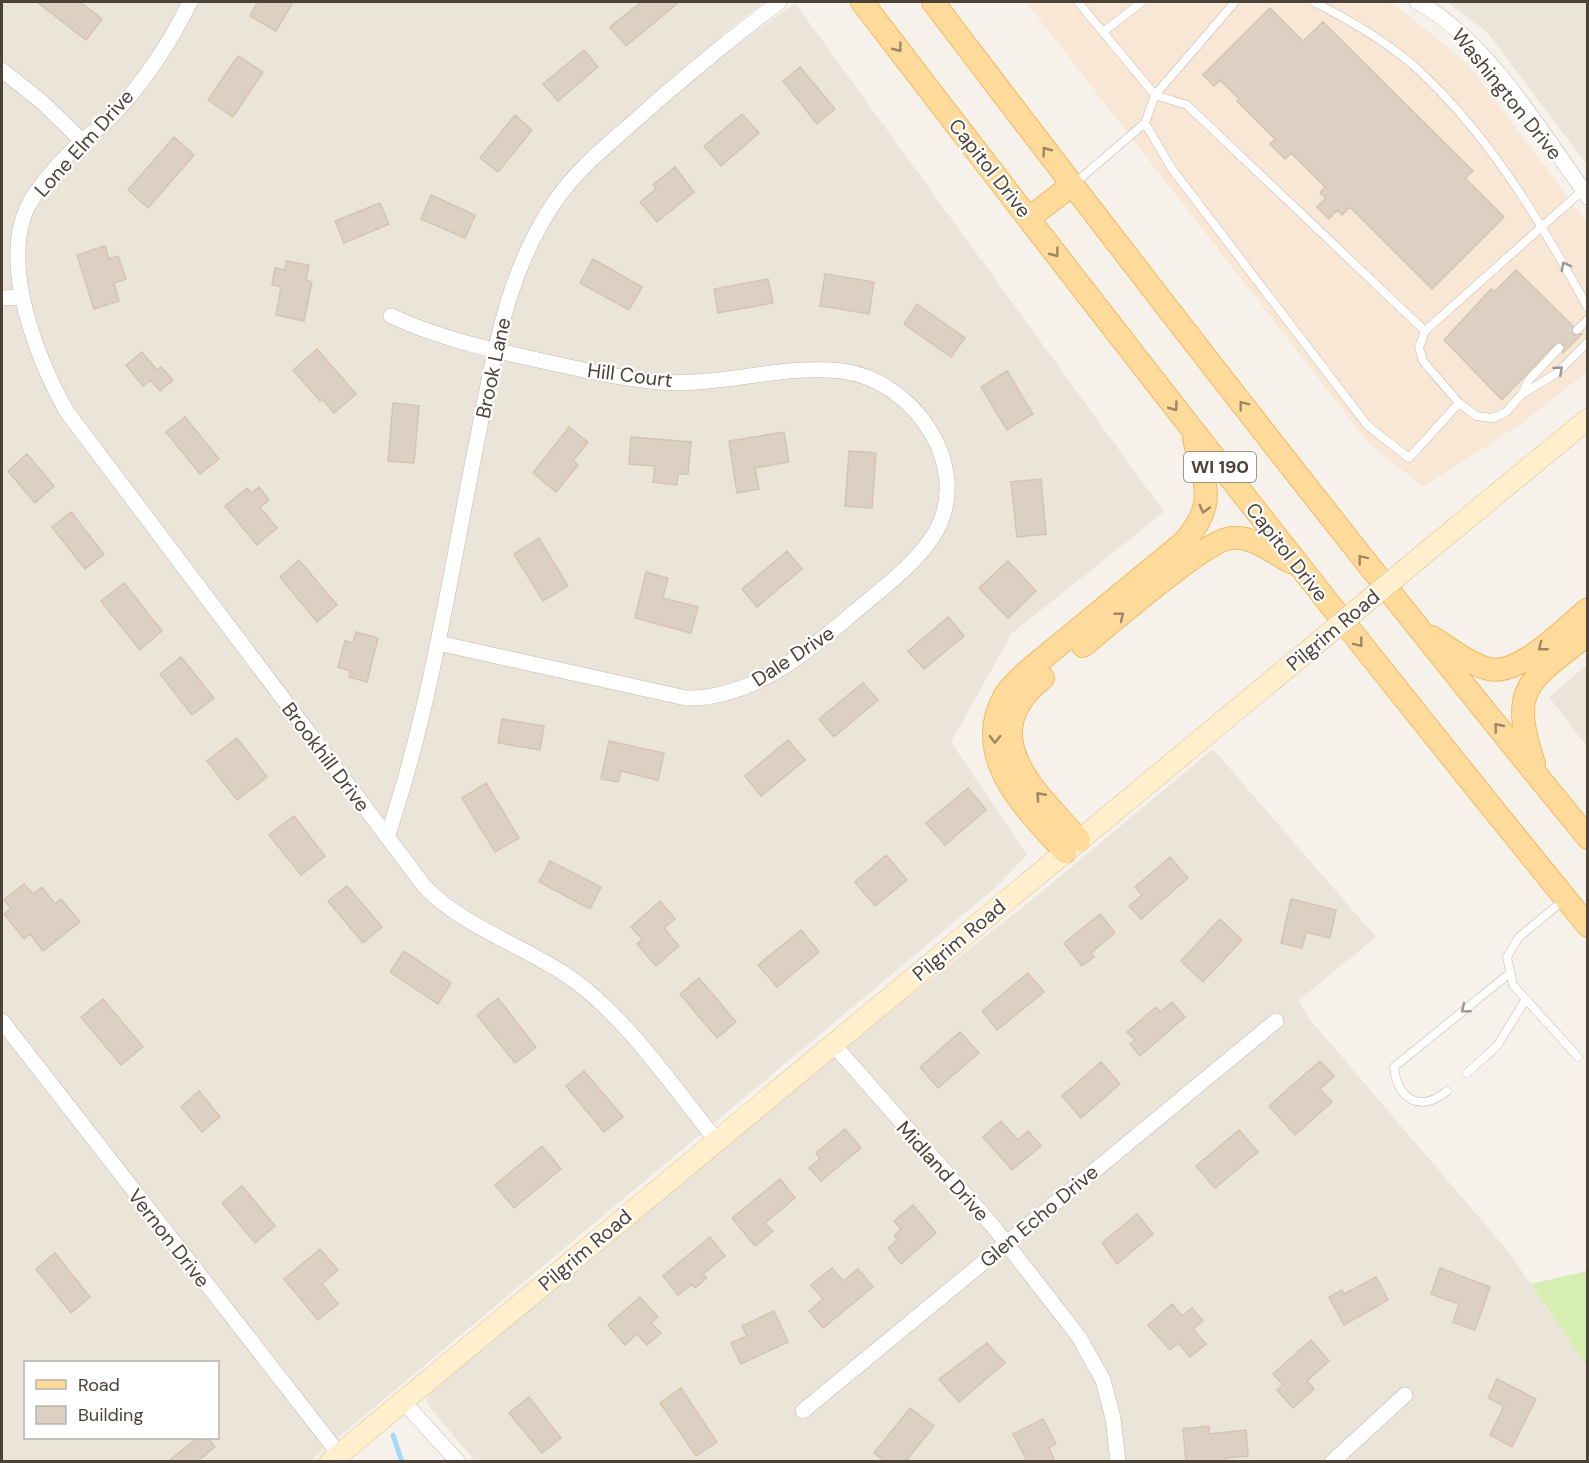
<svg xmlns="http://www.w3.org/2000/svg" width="1589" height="1463" font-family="'DM Sans',sans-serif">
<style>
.residential{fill:#ebe4d8;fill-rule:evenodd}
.commercial{fill:#f9e7d5}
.green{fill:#d6eeb1}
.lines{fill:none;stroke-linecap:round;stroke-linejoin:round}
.stream{stroke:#a3dbf7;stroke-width:5}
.building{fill:#dcd0c2;stroke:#d5c4b1;stroke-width:1.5}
.lane-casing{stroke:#c3b9ac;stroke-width:9}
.street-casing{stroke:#c3b9ac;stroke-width:16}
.secondary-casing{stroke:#dac497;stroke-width:22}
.primary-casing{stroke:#efba61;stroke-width:24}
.lane{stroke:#fff;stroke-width:8}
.street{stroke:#fff;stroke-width:15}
.secondary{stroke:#ffefcc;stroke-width:21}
.primary{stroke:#ffdb9b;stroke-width:22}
.secondary-bridge-casing{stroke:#dac497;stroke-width:22;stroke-linecap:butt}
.secondary-bridge{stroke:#ffefcc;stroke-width:21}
.oneway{stroke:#9d8764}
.oneway2{stroke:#9d9791}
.labels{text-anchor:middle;stroke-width:4.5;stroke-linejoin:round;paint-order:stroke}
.shield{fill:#fff;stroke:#827b73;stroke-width:1.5}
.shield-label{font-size:18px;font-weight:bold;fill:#4c4237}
.street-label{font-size:20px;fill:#4c4237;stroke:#fff}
</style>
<rect width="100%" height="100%" fill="#f6f2eb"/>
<!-- residential -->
<path class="residential" d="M2 2H764L722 35 732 49 795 3 1164 512 1012 633 951 742 1027 855 996 887 310 1461 2 1462ZM26 1362H218V1438H26Z
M1447 2H1587V165L1488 33Z
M1587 665V747L1549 697Z
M1213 749 1376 937 1299 1000 1307 1016 1508 1251 1587 1367V1461H475L427 1404V1397L433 1388 884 1016 1034 898Z"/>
<!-- commercial -->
<path class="commercial" d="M1026 2H1386L1398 7 1468 64 1587 223V372L1521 424 1423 487 1370 445Z"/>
<!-- green -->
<path class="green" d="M1587 1271H1588L1587 1367 1531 1284Z"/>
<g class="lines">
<!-- stream -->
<path class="stream" d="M393 1435 402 1462"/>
</g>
<!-- building -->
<path class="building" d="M37 2H80L102 19 86 40Z
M258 2H293L276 31 250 16Z
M641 2H679L626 46 610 27Z
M1270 8 1303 41 1323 22 1473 171 1465 178 1504 217 1432 289 1350 207 1342 215 1337 210 1329 219 1317 207 1326 198 1320 193 1325 187 1291 153 1285 159 1270 144 1275 139 1237 101 1239 99 1220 80 1214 86 1203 75Z
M584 50 598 67 558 101 543 84Z
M238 56 263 72 233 117 208 100Z
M800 67 835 109 817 124 783 81Z
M742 114 759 133 721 166 704 146Z
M515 115 532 130 498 172 480 158Z
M174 137 194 155 148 208 128 190Z
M675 167 694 192 657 222 640 202 656 189 653 185Z
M431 195 475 215 465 238 421 219Z
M380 203 389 224 344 243 335 221Z
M105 246 109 259 118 256 126 279 114 283 119 301 94 309 77 255Z
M593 259 642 287 629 310 580 283Z
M286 261 309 265 306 280 312 282 304 321 276 315 281 287 272 285 275 268 285 270Z
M1516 270 1573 326V335L1582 334 1563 353V344H1555L1502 400 1444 340 1491 289 1494 292Z
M825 274 874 282 869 314 820 306Z
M768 279 773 303 718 313 714 289Z
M917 304 965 338 951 357 904 324Z
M317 349 356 394 334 413 322 399 320 401 293 370Z
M142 352 157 370 161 367 173 380 160 391 150 380 143 386 126 365Z
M1007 371 1033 414 1007 430 981 387Z
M393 403 419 406 414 463 388 461Z
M185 417 219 459 200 474 166 432Z
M569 427 588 442 573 461 578 465 556 492 533 473Z
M784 432 789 462 755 468 759 489 737 493 729 441Z
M631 437 691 442 688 474H678L677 485 653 482 655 466 629 464Z
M849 451 876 453 872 508 845 506Z
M27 454 54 486 35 503 8 471Z
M1041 479 1046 534 1017 537 1011 482Z
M259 487 269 500 260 507 277 528 257 545 225 506 247 488 252 493Z
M71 512 104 554 85 569 52 527Z
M539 538 568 586 543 601 514 554Z
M787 551 802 569 757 607 742 589Z
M299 560 337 605 317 622 280 577Z
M1008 561 1036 591 1008 618 979 588Z
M646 572 668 578 663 598 698 607 691 633 635 618Z
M124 583 162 631 140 650 101 601Z
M948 617 964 636 924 669 908 651Z
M356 632 378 638 367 682 349 677 350 671 338 667 345 641 353 643Z
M181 657 214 698 192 715 160 674Z
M863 683 878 700 834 737 819 719Z
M502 719 544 726 540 750 498 743Z
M237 738 267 777 237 800 207 761Z
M788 740 805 760 761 796 745 776Z
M609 741 664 753 658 780 621 771 618 782 601 779Z
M486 783 519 838 495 852 462 798Z
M968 788 986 810 945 845 926 823Z
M294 816 325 856 301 875 269 835Z
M886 855 907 880 875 906 855 882Z
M1170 857 1188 878 1141 919 1129 906 1142 895 1135 887Z
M550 861 601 887 590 909 539 882Z
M24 884 33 894 42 887 55 904 61 899 80 922 43 951 30 934 24 939 4 914 11 908 4 900Z
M347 886 382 927 363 943 328 901Z
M1291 899 1336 910 1330 938 1306 932 1302 948 1281 943Z
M660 901 675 919 664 928 679 946 656 966 637 944 642 939 631 927Z
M1100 914 1115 933 1091 953 1094 957 1082 966 1064 943Z
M1220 919 1242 940 1203 982 1181 961Z
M801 930 819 952 777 987 758 965Z
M404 951 451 983 438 1004 390 972Z
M1028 973 1044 992 997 1030 982 1011Z
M699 978 736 1022 717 1038 680 994Z
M498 998 536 1047 515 1063 477 1015Z
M103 999 143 1047 121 1065 81 1017Z
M1172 1002 1185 1017 1140 1056 1130 1044 1135 1040 1127 1032 1156 1007 1160 1012Z
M960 1032 979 1053 938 1088 920 1067Z
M1320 1061 1334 1076 1320 1089 1332 1102 1295 1135 1269 1106Z
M1101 1062 1120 1084 1081 1118 1062 1096Z
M584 1071 623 1117 604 1132 566 1086Z
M199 1091 220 1117 202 1132 181 1107Z
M1001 1121 1018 1140 1028 1131 1041 1146 1012 1170 983 1137Z
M845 1129 861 1148 821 1181 809 1168 820 1158 816 1153Z
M1239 1130 1258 1152 1215 1188 1196 1166Z
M542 1146 561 1169 514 1208 495 1185Z
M780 1179 795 1198 765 1223 773 1231 755 1246 732 1218Z
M242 1186 275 1226 255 1243 222 1203Z
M913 1205 936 1233 901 1264 888 1248 897 1240 894 1236 901 1229 894 1221Z
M1137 1214 1153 1234 1117 1264 1102 1243Z
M710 1237 725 1256 703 1274 707 1278 695 1288 692 1284 678 1295 663 1276Z
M320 1249 338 1270 322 1284 338 1304 318 1320 284 1279Z
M55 1253 90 1297 71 1313 36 1269Z
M832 1268 843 1281 858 1269 873 1287 823 1328 809 1311 823 1299 811 1285Z
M1440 1268 1490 1287 1475 1330 1453 1322 1459 1304 1431 1294Z
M1376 1277 1388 1300 1344 1325 1329 1297 1342 1290 1344 1294Z
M640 1297 658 1317 651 1323 661 1333 647 1345 637 1334 625 1345 608 1325Z
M1172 1304 1182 1316 1192 1308 1203 1321 1193 1329 1206 1344 1190 1357 1178 1343 1170 1350 1148 1325Z
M774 1311 788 1342 741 1364 731 1343 747 1336 742 1326Z
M1311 1340 1329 1361 1307 1381 1314 1389 1293 1408 1277 1390 1283 1385 1273 1374Z
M987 1343 1005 1363 959 1402 939 1379Z
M1497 1379 1536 1399 1512 1447 1490 1435 1504 1406 1488 1398Z
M681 1388 717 1442 696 1456 660 1403Z
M529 1397 561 1438 542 1453 509 1413Z
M910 1408 934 1426 906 1461H885L874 1453Z
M1043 1419 1056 1444 1049 1448 1055 1461H1027L1013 1434Z
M1209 1426V1434L1246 1430 1248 1456 1226 1458V1461H1186L1183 1429Z
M198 1437H207L215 1447 198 1461H169Z"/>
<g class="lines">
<defs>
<path id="lane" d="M1078 2 1155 95 1187 105 1425 331 1583 190
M1314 2C1355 23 1398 48 1430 81 1496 146 1544 228 1588 308
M1103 32 1142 2
M1145 123 1172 169 1367 425 1409 458 1459 403
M1075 183 1145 123 1155 95 1235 2
M1577 330 1588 319
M1425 331 1419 347 1423 361 1459 403 1476 416 1493 418 1506 412 1522 394 1557 373 1588 342
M1523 392 1528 381 1559 348
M1564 900 1519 937 1507 957 1513 985 1578 1057
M1467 1073 1497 1046 1526 999
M1447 1091C1420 1113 1398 1100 1394 1067L1510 973"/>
<path id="street" d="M190 2C170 43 142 85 110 118 102 127 91 133 82 141 62 160 39 184 27 208 0 267 38 360 67 412L425 887C467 930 527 946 575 981 629 1021 674 1088 717 1141
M1417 2C1486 38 1542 133 1588 197
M2 70 42 102 82 141
M2 298 21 297
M391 316C441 339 485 348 538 360 578 369 618 378 659 382 721 387 781 364 842 371 913 380 974 466 935 533 914 567 876 593 846 619 801 658 748 699 686 698L438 643
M387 837C430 712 450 575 476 446 493 361 505 273 556 200 576 171 603 149 630 125 678 82 728 41 779 2
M2 1021 339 1454
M833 1044 992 1225 1079 1337 1103 1380 1113 1418 1118 1462
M403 1401 458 1462
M803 1411 1276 1021
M1332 1462 1405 1395"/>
<path id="secondary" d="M1430 549 1588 419
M330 1462 1304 654"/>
<path id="primary" d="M862 2C1100 313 1340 622 1588 926
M933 2C1147 284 1364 564 1588 838
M1029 218 1072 185
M1432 637C1449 648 1469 664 1489 669 1520 676 1565 628 1588 609
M1083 646C1110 624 1204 541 1231 538 1251 535 1273 552 1290 562
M1043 678C971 736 1036 791 1079 840
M1534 764C1508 685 1529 682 1588 634
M1065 852C1027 810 971 758 1004 697 1009 688 1018 680 1025 673L1184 542C1218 503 1205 484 1194 439"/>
</defs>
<!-- lane casing -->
<use href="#lane" class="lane-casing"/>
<!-- street casing -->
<use href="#street" class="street-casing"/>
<!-- secondary casing -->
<use href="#secondary" class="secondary-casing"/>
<!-- primary casing -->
<use href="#primary" class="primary-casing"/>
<!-- lane -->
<use href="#lane" class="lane"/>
<!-- street -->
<use href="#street" class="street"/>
<!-- secondary -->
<use href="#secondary" class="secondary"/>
<!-- primary -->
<use href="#primary" class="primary"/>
<defs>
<path id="secondary-bridge" d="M1304 654 1430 549"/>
</defs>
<!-- secondary-bridge casing -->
<use href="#secondary-bridge" class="secondary-bridge-casing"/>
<!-- secondary-bridge -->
<use href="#secondary-bridge" class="secondary-bridge"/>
</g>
<!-- one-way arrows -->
<defs><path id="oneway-chevron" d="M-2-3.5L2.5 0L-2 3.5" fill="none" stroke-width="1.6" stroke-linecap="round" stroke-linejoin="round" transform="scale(1.5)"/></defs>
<g class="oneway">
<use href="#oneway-chevron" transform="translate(898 48) rotate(53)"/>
<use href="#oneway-chevron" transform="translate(1046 151) rotate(-127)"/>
<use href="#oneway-chevron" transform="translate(1055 253) rotate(53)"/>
<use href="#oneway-chevron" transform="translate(1243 405) rotate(-128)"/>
<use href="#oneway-chevron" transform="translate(1174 407) rotate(53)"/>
<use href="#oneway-chevron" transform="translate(1204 509) rotate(105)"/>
<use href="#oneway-chevron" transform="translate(1362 559) rotate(-128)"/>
<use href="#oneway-chevron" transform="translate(1120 616) rotate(-38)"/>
<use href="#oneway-chevron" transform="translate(1359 643) rotate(52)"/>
<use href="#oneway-chevron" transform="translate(1542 647) rotate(142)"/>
<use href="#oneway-chevron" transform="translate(1498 727) rotate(-129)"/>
<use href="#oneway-chevron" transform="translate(995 739) rotate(91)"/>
<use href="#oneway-chevron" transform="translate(1040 796) rotate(-132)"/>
</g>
<g class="oneway2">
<use href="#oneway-chevron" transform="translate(1565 266) rotate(-118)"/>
<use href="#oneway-chevron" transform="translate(1559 370) rotate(-41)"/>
<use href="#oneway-chevron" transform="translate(1465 1009) rotate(141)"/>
</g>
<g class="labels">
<!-- shield labels -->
<rect class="shield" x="1184" y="452" width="72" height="30" rx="4.5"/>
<g class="shield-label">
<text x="1220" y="473">WI 190</text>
</g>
<!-- street labels -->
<g class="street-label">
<text transform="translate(1507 94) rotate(51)" y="7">Washington Drive</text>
<text transform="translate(84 143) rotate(-48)" y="7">Lone Elm Drive</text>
<text transform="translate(990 168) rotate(52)" y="7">Capitol Drive</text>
<text transform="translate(493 368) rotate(-78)" y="7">Brook Lane</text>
<text transform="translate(630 375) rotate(7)" y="7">Hill Court</text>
<text transform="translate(1287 552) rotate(52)" y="7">Capitol Drive</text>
<text transform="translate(1333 630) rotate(-40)" y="7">Pilgrim Road</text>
<text transform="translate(793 656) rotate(-33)" y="7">Dale Drive</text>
<text transform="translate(326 757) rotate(53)" y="7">Brookhill Drive</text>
<text transform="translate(959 940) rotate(-40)" y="7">Pilgrim Road</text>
<text transform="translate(943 1171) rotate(48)" y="7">Midland Drive</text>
<text transform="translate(1039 1216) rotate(-40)" y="7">Glen Echo Drive</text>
<text transform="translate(169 1238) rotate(52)" y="7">Vernon Drive</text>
<text transform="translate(585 1250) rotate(-40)" y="7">Pilgrim Road</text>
</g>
</g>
<!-- border -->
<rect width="1589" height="1463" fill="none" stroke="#4c4237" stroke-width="6"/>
<!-- legend -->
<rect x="24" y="1361" width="195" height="78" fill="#ffffff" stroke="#b7b3af" stroke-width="1.5"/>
<rect x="36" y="1380" width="30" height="9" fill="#ffdb9b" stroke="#b7b3af" stroke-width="1.5"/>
<text x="78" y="1391" font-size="18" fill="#4c4237">Road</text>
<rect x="36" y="1406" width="30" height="18" fill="#dcd0c2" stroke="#b7b3af" stroke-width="1.5"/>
<text x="78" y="1421" font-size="18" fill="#4c4237">Building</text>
</svg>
